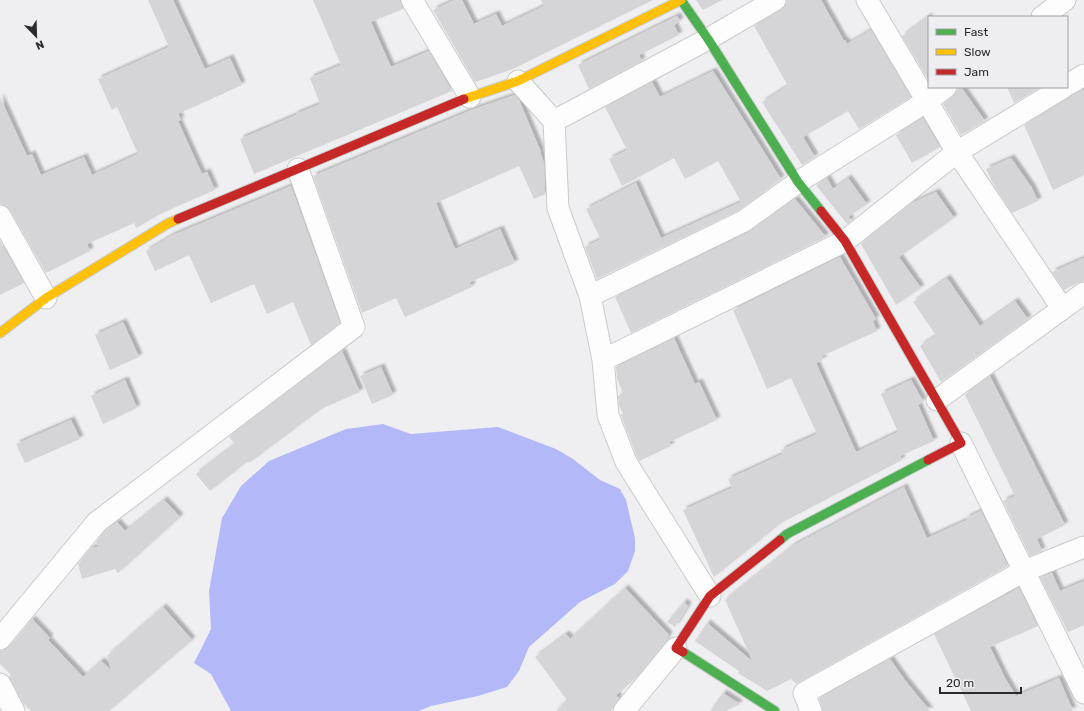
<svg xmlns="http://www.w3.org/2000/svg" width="1084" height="711" font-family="Rubik,sans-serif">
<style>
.water{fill:#b3b9f8}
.building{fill:#d5d5d7;filter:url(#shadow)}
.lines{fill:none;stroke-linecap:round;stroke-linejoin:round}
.street-casing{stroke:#c9cacb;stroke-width:23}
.fast-casing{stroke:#c9cacb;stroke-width:11}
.slow-casing{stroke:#c9cacb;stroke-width:11}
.jam-casing{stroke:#c9cacb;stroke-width:11}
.street{stroke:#fdfdfd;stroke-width:21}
.fast{stroke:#4caf50;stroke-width:9}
.slow{stroke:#ffc107;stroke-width:9}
.jam{stroke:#c62828;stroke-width:9}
</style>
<defs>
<filter id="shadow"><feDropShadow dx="3.5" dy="-3.5" stdDeviation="1" flood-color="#0004"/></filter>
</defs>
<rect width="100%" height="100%" fill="#efeff1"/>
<!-- water -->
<path class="water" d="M383 424 411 434 498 427 556 449 573 459 600 480 620 489 626 500 635 538V551L628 571 615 584 580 602 529 647 519 671 507 687 478 696 431 706 419 711H231L211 674 194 663 211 629 209 591 222 518 241 486 269 461 346 429Z"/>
<!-- building -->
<path class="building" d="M148 0H173L205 69 230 58 242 85 178 114 181 120 178 121 202 174 207 172 215 190 162 213 136 228 134 223 87 244 90 251 46 273 10 210 6 206 0 204V97L27 156 32 154 41 175 84 157 92 175 138 154 117 107 112 110 98 79 169 47Z
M313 0H400L403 9 371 22 391 67 429 51 452 91 254 174 240 139 296 115V114L320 104 310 78 341 65Z
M454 0H462L474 24 496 14 502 26 544 6 541 0H653L513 69 475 82 433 10Z
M696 0H722L703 10Z
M787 0H821L844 41 845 40 847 44 871 30 911 97 859 129 848 111 803 137 815 157 802 165 762 102 788 86 754 26 781 10 786 6Z
M677 16 680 21 674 25 679 35 639 55 642 61 589 89 578 65Z
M929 16V81L902 36Z
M713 71 781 179 738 211 597 279 585 247 599 240V239L600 238 586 209 636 183 661 238 741 202 718 161 685 179 674 158 622 186 609 159 627 150 605 107 652 82 660 97Z
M958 87H961L985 121 961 135 943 104 953 96 957 92Z
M1007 87H1041L1014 103Z
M1084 89V175L1053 190 1024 125Z
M515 95 519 100 541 152H540L544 163 545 194 534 199 519 166 436 203 455 249 500 229 515 263 470 282 472 287 405 317 396 298 362 313 313 176 474 109Z
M923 118 940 147 912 163 896 135Z
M1011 158 1032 188 1038 201 1012 213 993 184 986 169Z
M827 178 833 189 848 178 867 204 848 217 851 221 847 224 816 185Z
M291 186 340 323 311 345 293 302 267 314 254 284 211 303 189 255 155 271 146 251 173 235Z
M936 192 954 218 899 257 921 288 896 305 861 244 912 203Z
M795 199 826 237 631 333 615 297 749 232Z
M0 241 24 283 0 295Z
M840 257 876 319 873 321 877 331 822 356 823 360 816 363 856 452 898 432 881 394 911 380 923 401 918 405 934 441 900 456 902 460 781 523 714 577 683 510 732 488 728 479 783 454 781 450 817 434 791 378 767 389 733 310Z
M1084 258V281L1077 283 1064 290 1052 272Z
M947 278 980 326 1015 301 1028 319 941 382 920 346 936 335 913 302Z
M123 322 139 357 110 370 95 335Z
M674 338 695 384 699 382 717 420 669 442 671 446 639 461 637 457 621 415 623 414 619 405 618 396 623 393 617 378 616 367Z
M342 351 360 392 321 409 249 463 248 461 210 491 196 474 235 444 229 437Z
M381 367 393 395 372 404 360 376Z
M990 376 1065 525 1037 539 1042 551 1030 556 1003 501 1015 496 965 395Z
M125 380 137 408 103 424 91 396Z
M71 420 80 439 25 463 16 444Z
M904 487 927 538 967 520 966 518 981 511 1008 566 796 684 791 679 767 691 738 673 739 671 695 641 707 623 753 662 725 600 794 545Z
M164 500 180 517 118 573 115 569 82 579 78 564 90 549 99 546 96 542 105 531 117 522 125 531Z
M1052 573 1060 591 1084 581V625L1068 632 1040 577Z
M625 588 669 635 665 642 638 676 616 695 619 698 615 704 611 711H556L567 700 535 657 566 634 570 639Z
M1019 588 1038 626 990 647 1005 678 1016 696 1059 678 1073 711H971L934 634Z
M684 602 688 606 675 627 667 622Z
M163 607 192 640 109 711H31L23 703 9 677 11 675 0 664V651L5 650 9 647 32 619 50 638 48 640 83 677 101 661 111 670 107 656Z
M890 659 904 679 930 711H823L819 698Z
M723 693 740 704 726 711H710Z"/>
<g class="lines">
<defs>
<path id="street" d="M412 0 470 97
M867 0 957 152 1062 308
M1042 17 1065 0
M518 81 554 121 558 208 590 296 603 360 608 415 626 462 710 596
M1067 85 1084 75
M554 121 708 39 775 0
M0 216 46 298
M590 296 744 221 798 182 927 101 946 87
M603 360 845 241 957 152 1064 87
M937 400 1084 293
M961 443 1084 693
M0 639 97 522 354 327 298 169
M0 684 14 711
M624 711 676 648
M811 711 804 693 1024 571 1084 547"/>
<path id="fast" d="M681 0 708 39 798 182 821 211
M780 540 787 534 928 460
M683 652 775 711"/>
<path id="slow" d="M464 99 518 81 681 0
M0 333 46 298 167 224 178 219"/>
<path id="jam" d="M821 211 845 241 961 443 928 460
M178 219 464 99
M683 652 676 648 710 596 780 540"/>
</defs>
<!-- street casing -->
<use href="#street" class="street-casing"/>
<!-- fast casing -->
<use href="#fast" class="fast-casing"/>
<!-- slow casing -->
<use href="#slow" class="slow-casing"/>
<!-- jam casing -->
<use href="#jam" class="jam-casing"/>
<!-- street -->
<use href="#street" class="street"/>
<!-- fast -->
<use href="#fast" class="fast"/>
<!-- slow -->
<use href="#slow" class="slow"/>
<!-- jam -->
<use href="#jam" class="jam"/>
</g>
<!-- legend -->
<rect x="928" y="16" width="140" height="72" fill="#eeeef2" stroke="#a0a0a3"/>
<rect x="936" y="29" width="20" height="6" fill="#4caf50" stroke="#a0a0a3"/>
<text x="964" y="36" font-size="12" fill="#2a2b2c">Fast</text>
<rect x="936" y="49" width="20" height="6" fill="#ffc107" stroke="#a0a0a3"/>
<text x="964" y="56" font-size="12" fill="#2a2b2c">Slow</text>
<rect x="936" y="69" width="20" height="6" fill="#c62828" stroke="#a0a0a3"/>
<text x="964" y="76" font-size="12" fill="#2a2b2c">Jam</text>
<!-- north arrow -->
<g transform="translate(36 36) rotate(157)" stroke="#eeeef2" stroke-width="3" paint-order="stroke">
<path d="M0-3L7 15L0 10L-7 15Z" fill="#2a2b2c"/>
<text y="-6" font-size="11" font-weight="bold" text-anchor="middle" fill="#2a2b2c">N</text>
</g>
<!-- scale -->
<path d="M940 687v6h81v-6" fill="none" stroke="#2a2b2c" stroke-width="2"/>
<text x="946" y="687" font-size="12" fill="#2a2b2c" stroke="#eeeef2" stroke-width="3" paint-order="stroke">20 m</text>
</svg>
